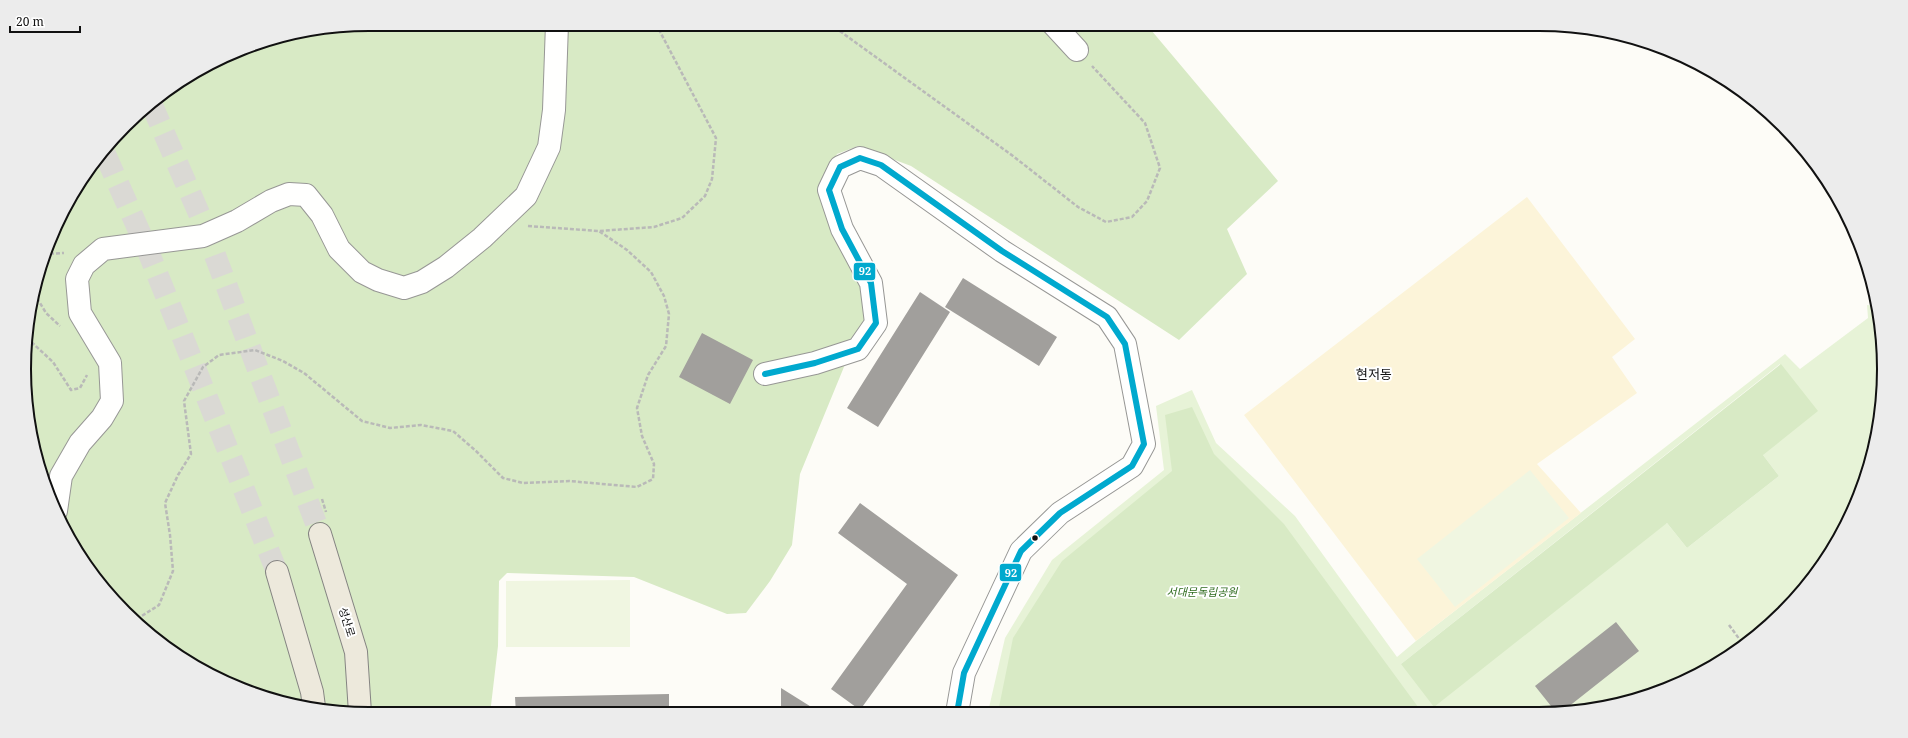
<svg xmlns="http://www.w3.org/2000/svg" width="1908" height="738" font-family="'Noto Serif','Noto Sans KR',serif">
<style>
.green{fill:#e7f3d7;fill-rule:evenodd}
.forest{fill:#d8eac5}
.sand{fill:#fcf4d9}
.pitch{fill:#f0f6e1}
.building{fill:#a19f9c}
.lines{fill:none;stroke-linecap:round;stroke-linejoin:round}
.primary-tunnel{stroke:#dad9d4;stroke-width:22;stroke-dasharray:22 11;stroke-linecap:butt}
.street-casing{stroke:#979795;stroke-width:24}
.primary-casing{stroke:#858482;stroke-width:24}
.path{stroke:#b9b9b8;stroke-width:2.5;stroke-dasharray:4 2;stroke-linecap:butt}
.street{stroke:#fffffe;stroke-width:22}
.primary{stroke:#ede9dc;stroke-width:22}
.bus-1-casing{stroke:#fff;stroke-width:9}
.bus-1{stroke:#00a9ce;stroke-width:6}
.bus-dot{fill:#111;stroke:#fff;stroke-width:1.5}
.labels{text-anchor:middle;stroke-width:4;stroke-linejoin:round;paint-order:stroke}
.park-label{font-size:11px;font-style:italic;fill:#2f6b1f;stroke:#fff}
.street-label{font-size:11px;fill:#111;stroke:#fff}
.quarter-label{font-size:13px;fill:#111;stroke:#fff}
.rim{fill:none;stroke:#111;stroke-width:2}
.line-badge{stroke:#fff;stroke-width:1.5}
.badge-label{font-size:11px;text-anchor:middle;font-weight:bold;fill:#fff}
</style>
<rect width="100%" height="100%" fill="#fdfcf7"/>
<!-- green -->
<path class="green" d="M1867 305 1877 306 1881 324 1883 392 1872 459 1838 542 1767 628 1691 679 1584 711 988 712 1005 638 1052 560 1164 470 1156 406 1192 390 1216 443 1295 516 1397 657 1416 641 1785 354 1800 369 1868 318ZM1780 364 1763 455 1779 476 1687 548 1667 523 1401 664Z"/>
<!-- forest -->
<path class="forest" d="M369 24H1146L1278 181 1227 229 1247 274 1179 340 911 166 858 146 837 154 821 191 864 284 868 318 853 345 800 474 792 545 770 581 746 613 727 614 634 577 507 573 499 581 498 646 490 714H369L279 702 217 679 159 643 82 560 50 501 31 437 27 324 42 258 70 197 142 109 197 70 258 42Z
M1781 364 1818 411 1763 455 1779 476 1687 548 1667 523 1434 707 1401 664Z
M1192 407 1214 454 1284 524 1421 711 998 712 1013 638 1062 561 1172 471 1165 415Z"/>
<!-- sand -->
<path class="sand" d="M1527 197 1635 339 1612 357 1637 393 1537 464 1581 513 1416 641 1244 415Z"/>
<!-- pitch -->
<path class="pitch" d="M1530 470 1569 518 1455 607 1417 559Z
M630 580V647H506V581Z"/>
<!-- building -->
<path class="building" d="M963 278 1057 337 1039 366 945 307Z
M920 292 950 312 878 427 847 408Z
M702 333 753 360 730 404 679 377Z
M860 503 958 575 860 710 831 689 907 584 838 533Z
M1616 622 1639 651 1563 711H1555L1535 686Z
M781 688 821 713H781Z
M669 694V713L516 714 515 697Z"/>
<g class="lines">
<!-- primary-tunnel -->
<path class="primary-tunnel" d="M151 103 201 218 320 534
M105 154 148 251 277 572"/>
<defs>
<path id="street" d="M1053 24 1077 50
M765 374 815 363 858 349 876 323 871 283 842 229 829 190 840 167 860 158 881 165 1002 251 1107 317 1125 344 1144 444 1132 466 1060 513 1021 551 964 673 957 713
M56 511 61 476 80 443 102 418 112 401 110 363 80 313 77 279 84 265 103 249 203 236 237 221 271 201 289 194 306 195 322 215 339 249 362 272 378 280 404 288 422 282 446 267 482 238 526 196 549 147 554 110 557 24"/>
<path id="primary" d="M320 534 356 652 360 713
M277 572 312 692 314 707"/>
</defs>
<!-- street casing -->
<use href="#street" class="street-casing"/>
<!-- primary casing -->
<use href="#primary" class="primary-casing"/>
<!-- path -->
<path class="path" d="M830 24 1013 156 1078 207 1106 222 1132 217 1147 201 1160 168 1145 123 1092 66
M528 226 599 231 654 227 682 218 705 196 712 179 716 138 656 24
M44 254 64 253
M34 293 46 313 60 326
M27 338 53 362 71 390 80 388 87 375
M322 499 326 512
M137 619 159 605 173 571 170 535 165 503 178 475 191 454 184 401 203 367 219 355 255 350 283 361 304 373 362 421 390 428 421 425 453 431 476 451 503 478 523 483 569 481 637 487 653 479 654 464 642 436 637 408 648 375 666 346 669 314 664 296 651 272 627 250 599 231
M1729 625 1743 644"/>
<!-- street -->
<use href="#street" class="street"/>
<!-- primary -->
<use href="#primary" class="primary"/>
<defs>
<path id="bus-1" d="M765 374 815 363 858 349 876 323 871 283 842 229 829 190 840 167 860 158 881 165 1002 251 1107 317 1125 344 1144 444 1132 466 1060 513 1021 551 964 673 957 713"/>
</defs>
<!-- bus-1 casing -->
<use href="#bus-1" class="bus-1-casing"/>
<!-- bus-1 -->
<use href="#bus-1" class="bus-1"/>
</g>
<!-- markers -->
<circle class="bus-dot" cx="1035" cy="538" r="3.5"/>
<g class="labels">
<!-- park labels -->
<g class="park-label">
<text x="1202" y="596">서대문독립공원</text>
</g>
<!-- street labels -->
<g class="street-label">
<text transform="translate(347 622) rotate(73)" y="4">성산로</text>
</g>
<!-- quarter labels -->
<g class="quarter-label">
<text x="1374" y="379">현저동</text>
</g>
</g>
<!-- crop -->
<path d="M0 0H1908V738H0ZM369 31H1539A338 338 0 0 1 1877 369V369A338 338 0 0 1 1539 707H369A338 338 0 0 1 31 369V369A338 338 0 0 1 369 31Z" fill="#ececec" fill-rule="evenodd"/>
<path class="rim" d="M369 31H1539A338 338 0 0 1 1877 369V369A338 338 0 0 1 1539 707H369A338 338 0 0 1 31 369V369A338 338 0 0 1 369 31Z"/>
<g class="line-badge">
<rect x="853" y="262" width="23" height="19" rx="4" fill="#00a9ce"/>
<rect x="999" y="563" width="23" height="19" rx="4" fill="#00a9ce"/>
</g>
<g class="badge-label">
<text x="865" y="275">92</text>
<text x="1011" y="577">92</text>
</g>
<!-- scale -->
<path d="M10 26v6h70v-6" fill="none" stroke="#111111" stroke-width="2"/>
<text x="16" y="26" font-size="12" fill="#111111" stroke="#ffffff" stroke-width="3" paint-order="stroke">20 m</text>
</svg>
